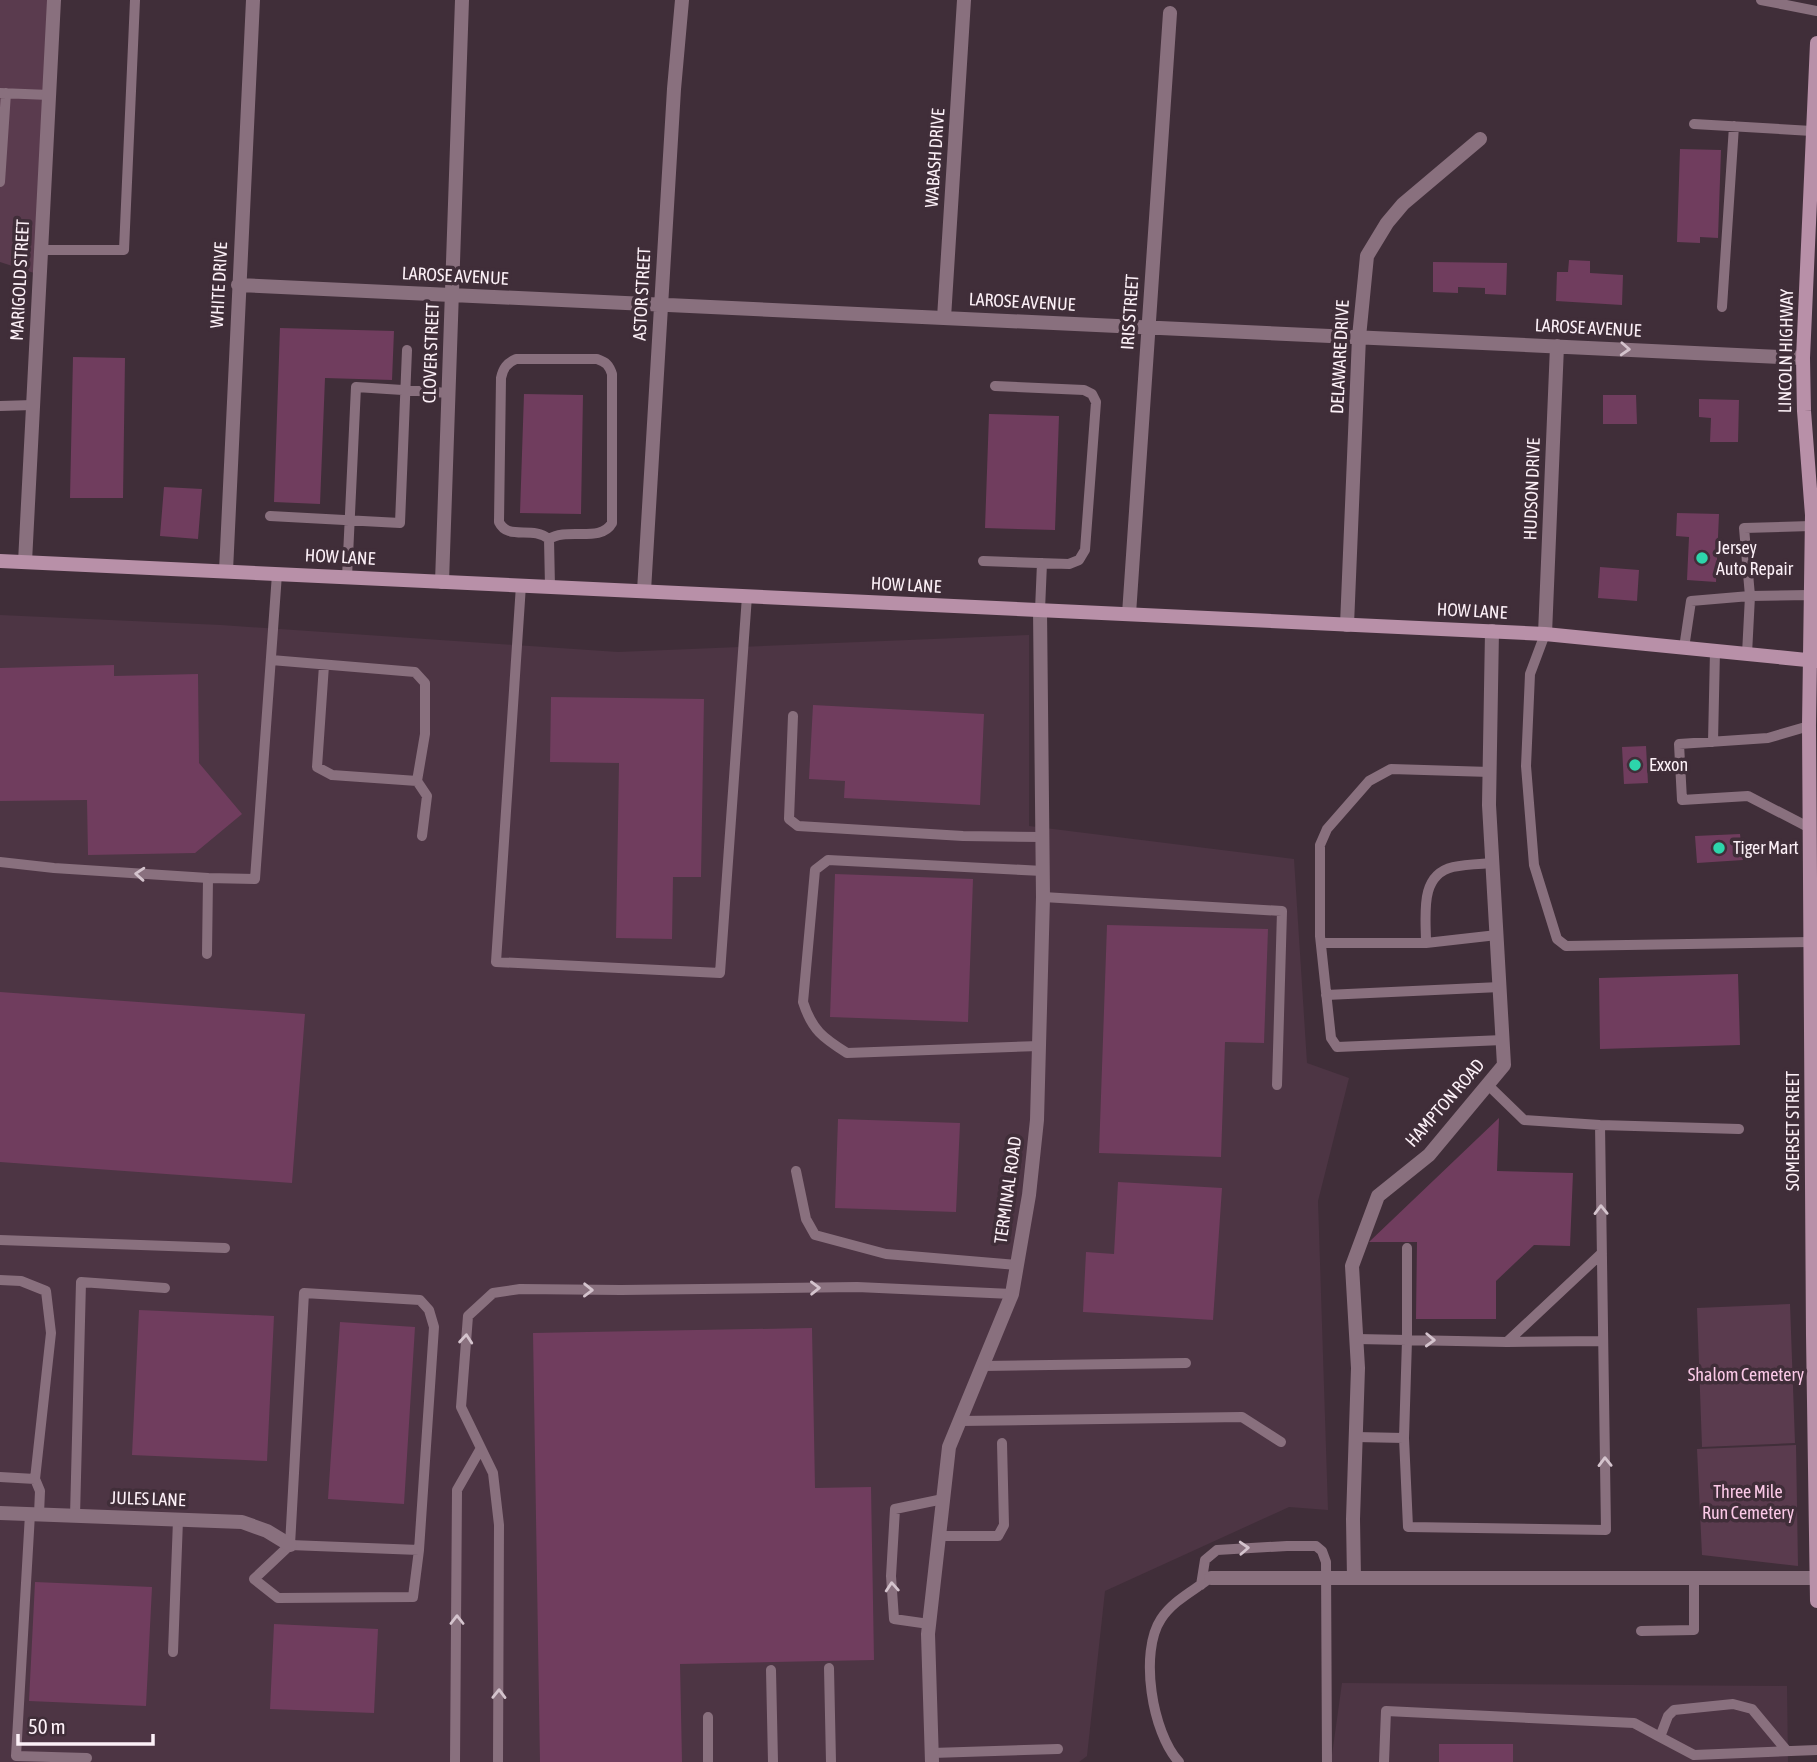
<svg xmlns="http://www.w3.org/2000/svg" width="1817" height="1762" font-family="'Asap Condensed',sans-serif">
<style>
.built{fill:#4d3544}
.green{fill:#5a3b4e}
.building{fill:#703d5e}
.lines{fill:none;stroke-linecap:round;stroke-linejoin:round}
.lane{stroke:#89707e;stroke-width:10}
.street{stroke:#89707e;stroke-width:14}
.secondary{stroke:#b890a8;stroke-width:14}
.oneway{stroke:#d4c3cd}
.poi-dot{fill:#2dd5ab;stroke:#402e39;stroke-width:2.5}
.labels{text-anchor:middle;stroke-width:7;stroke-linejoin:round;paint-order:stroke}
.street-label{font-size:18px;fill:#fcf0f7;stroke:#402e39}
.poi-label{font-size:18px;fill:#fcf0f7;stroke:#402e39;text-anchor:start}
.park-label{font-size:18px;fill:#fbc9e7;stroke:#402e39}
</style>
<rect width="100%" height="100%" fill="#402e39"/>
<!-- built -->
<path class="built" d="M0 615 221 625 618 652 1029 635V826L1294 859 1307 1063 1349 1078 1318 1201 1328 1510 1289 1507 1105 1591 1087 1756 1079 1762H0Z
M1342 1683 1787 1686 1788 1762H1331Z"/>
<!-- green -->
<path class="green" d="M0 0H53L34 273 0 262Z
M1790 1304 1795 1443 1702 1447 1697 1308Z
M1796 1445 1798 1566 1702 1555 1697 1449Z"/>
<!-- building -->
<path class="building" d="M1680 149 1721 150 1718 238 1700 237V243L1677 242Z
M1569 260 1590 261V273L1623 275 1622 305 1556 301 1557 272H1568Z
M1433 262 1507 263 1506 295 1485 294V288L1458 287V293L1433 292Z
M280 328 394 331 392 380 325 378 320 504 274 502Z
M73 357 125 358 123 498H70Z
M524 394 583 395 581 514 520 513Z
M1603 395H1636L1637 424H1603Z
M1699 399 1739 400 1738 442H1710L1711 418 1699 417Z
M989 414 1059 416 1055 530 985 528Z
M164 487 202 489 198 539 160 536Z
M1677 513 1719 514 1716 582 1687 580 1689 537 1676 536Z
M1600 567 1639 570 1637 601 1598 598Z
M114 665V676L198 674 199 763 242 814 195 853 88 855 87 800 0 801V668Z
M551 697 704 699 701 877H673L672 939 616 938 619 763 550 762Z
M813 705 984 714 980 805 844 798 845 781 809 779Z
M1646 746 1648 783 1624 784 1622 747Z
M1740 834 1743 860 1697 863 1695 836Z
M835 874 973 879 968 1022 830 1017Z
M1107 925 1268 929 1264 1043 1225 1042 1221 1157 1099 1153Z
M1738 974 1740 1045 1600 1049 1599 978Z
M0 992 305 1014 292 1183 0 1162Z
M1499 1118 1497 1171 1573 1173 1570 1246 1534 1245 1496 1281V1319H1416L1417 1242H1369Z
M838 1119 960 1123 956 1212 835 1208Z
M1118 1182 1222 1188 1213 1320 1083 1312 1086 1252 1114 1254Z
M139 1310 274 1316 267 1461 132 1455Z
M340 1322 415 1327 404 1504 328 1499Z
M812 1328 815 1488 871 1487 874 1660 680 1664 682 1762H540L533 1333Z
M35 1582 152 1587 146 1706 29 1701Z
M274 1624 378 1629 374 1713 270 1709Z
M1439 1744H1513V1762H1439Z"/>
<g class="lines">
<!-- lane -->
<path class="lane" d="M1761 0 1817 11
M0 93 49 95
M1694 124 1812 131
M0 182 6 93
M41 250H124L135 0
M1722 307 1734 126
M516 359H597C606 362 609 365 612 374V523C601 543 567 527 549 539 532 525 508 541 499 522L501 378C503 368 507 363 516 359Z
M0 406 33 405
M270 516 400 523 407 350
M1811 526 1744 528 1750 596 1810 595 1817 596
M549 539 550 587
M983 561 1069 564 1079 560 1085 550 1096 402 1092 394 1084 390 995 386
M347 577 356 387 449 393
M521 585 496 962 720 973 747 596
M1040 610 1042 563
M1545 634 1530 674 1526 766 1534 865 1557 939 1566 946 1811 942
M1684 648 1691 601 1750 596 1747 654
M271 660 415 672 425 683V734L417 781 332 775 317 767 324 665
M793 716 789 819 798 826 963 836 1043 837
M1809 726 1768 738 1679 744 1682 800 1748 796 1810 828
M1713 742 1715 651
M1490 772 1391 769 1369 781 1327 829 1320 845V936L1331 1038 1337 1047 1503 1040
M417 781 427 796 422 836
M0 862 54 868 208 878
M1493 863C1480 864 1466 864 1453 867 1419 875 1426 915 1426 943L1497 935
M1043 897 1282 911 1277 1085
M1321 943H1426
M207 954 208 878 255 879 277 574
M1326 995 1500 987
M1039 1046 847 1053C823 1038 812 1030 803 1002L815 870 828 860 1043 871
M1488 1085 1524 1120 1600 1125 1739 1129
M796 1171 806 1219 815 1235 886 1254 1017 1265
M0 1240 225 1248
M0 1280 21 1281 46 1291 51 1333 35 1479 0 1477
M1357 1339 1507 1342 1602 1253
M1507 1342 1603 1341
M983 1366 1186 1363
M960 1421 1242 1417 1281 1442
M1356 1437 1404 1438 1408 1527 1606 1530 1600 1125
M1404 1438 1407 1340V1248
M35 1479 40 1491 39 1514
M30 1514 16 1756 87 1758
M75 1516 81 1282 165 1288
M939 1536H998L1004 1525 1002 1443
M290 1545 419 1550 434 1327 429 1310 420 1300 304 1293 290 1545 254 1579 278 1598 413 1597 419 1550
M1201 1585 1205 1560 1217 1550 1287 1546H1316L1322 1551 1326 1562 1327 1762
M929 1624 894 1619 891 1576 895 1509 943 1499
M1641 1631 1694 1630V1578
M173 1652 178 1520
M829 1668 831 1762
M771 1670 773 1762
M708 1717V1762
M1787 1751 1752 1709 1733 1704 1674 1710 1668 1716 1660 1737 1694 1755 1817 1750
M932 1753 1058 1749
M455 1762 457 1490 481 1448
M498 1762 499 1525 493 1473 461 1407 468 1316 493 1293 520 1289 621 1290 857 1287 1012 1294
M1179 1762C1152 1733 1139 1652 1161 1619 1172 1602 1191 1592 1206 1581
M1384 1762 1386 1711 1634 1723 1660 1737"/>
<!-- street -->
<path class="street" d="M238 285 1803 358
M944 318 964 0
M25 562 54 0
M226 571 253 0
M442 582 462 0
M644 591 674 89 682 0
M1129 614 1170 13
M1347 625 1359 337 1367 256 1387 223 1403 204 1480 139
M1545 634 1557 346
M0 1513 242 1522 267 1531 290 1545
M1211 1578H1817
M1354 1578 1353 1519 1358 1368 1352 1266 1378 1196 1429 1155 1504 1065 1489 805 1492 631
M932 1762 928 1634 949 1447 1012 1294 1029 1195 1037 1120 1043 897 1040 610"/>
<!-- secondary -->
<path class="secondary" d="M1817 43 1803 358 1804 411 1812 515 1809 726 1813 1335 1817 1601
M0 561 1545 634 1817 661"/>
</g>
<!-- one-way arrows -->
<defs><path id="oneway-chevron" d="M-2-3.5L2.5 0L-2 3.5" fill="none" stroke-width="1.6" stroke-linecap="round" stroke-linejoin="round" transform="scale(1.75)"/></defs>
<g class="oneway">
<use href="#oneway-chevron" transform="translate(1625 349) rotate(3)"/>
<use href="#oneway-chevron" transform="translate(140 874) rotate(-176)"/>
<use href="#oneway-chevron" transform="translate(1601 1210) rotate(-91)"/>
<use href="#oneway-chevron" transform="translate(815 1288) rotate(-1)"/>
<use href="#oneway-chevron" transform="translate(588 1290) rotate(1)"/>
<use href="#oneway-chevron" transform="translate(466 1339) rotate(-85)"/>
<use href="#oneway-chevron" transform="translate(1430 1340) rotate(2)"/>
<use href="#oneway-chevron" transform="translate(1605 1462) rotate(-91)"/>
<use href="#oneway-chevron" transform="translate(1244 1548) rotate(-3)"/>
<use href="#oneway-chevron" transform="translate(892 1587) rotate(-94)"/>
<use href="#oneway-chevron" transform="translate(457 1620) rotate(-90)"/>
<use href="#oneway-chevron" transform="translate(499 1694) rotate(-89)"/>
</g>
<!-- markers -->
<g class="poi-dot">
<circle cx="1702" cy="558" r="7"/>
<circle cx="1635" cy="765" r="7"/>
<circle cx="1719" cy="848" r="7"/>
</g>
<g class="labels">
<!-- street labels -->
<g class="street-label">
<text transform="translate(935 158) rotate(-86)" y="6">WABASH DRIVE</text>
<text transform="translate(455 276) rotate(3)" y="6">LAROSE AVENUE</text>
<text transform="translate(20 280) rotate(-87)" y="6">MARIGOLD STREET</text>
<text transform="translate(219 285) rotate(-87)" y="6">WHITE DRIVE</text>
<text transform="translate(642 294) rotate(-87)" y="6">ASTOR STREET</text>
<text transform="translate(1022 302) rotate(3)" y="6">LAROSE AVENUE</text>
<text transform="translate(1130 312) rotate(-86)" y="6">IRIS STREET</text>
<text transform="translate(1588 328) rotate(3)" y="6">LAROSE AVENUE</text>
<text transform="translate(1786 351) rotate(-89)" y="6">LINCOLN HIGHWAY</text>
<text transform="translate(431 353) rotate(-88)" y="6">CLOVER STREET</text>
<text transform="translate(1340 357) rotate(-87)" y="6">DELAWARE DRIVE</text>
<text transform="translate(1532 489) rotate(-88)" y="6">HUDSON DRIVE</text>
<text transform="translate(340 557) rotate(3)" y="6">HOW LANE</text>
<text transform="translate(906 585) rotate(3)" y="6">HOW LANE</text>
<text transform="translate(1472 611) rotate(3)" y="6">HOW LANE</text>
<text transform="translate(1445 1103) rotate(-49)" y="6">HAMPTON ROAD</text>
<text transform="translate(1793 1131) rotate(-90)" y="6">SOMERSET STREET</text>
<text transform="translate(1008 1190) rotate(-82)" y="6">TERMINAL ROAD</text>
<text transform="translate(148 1499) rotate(2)" y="6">JULES LANE</text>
</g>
<!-- poi labels -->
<g class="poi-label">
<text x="1716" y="554">Jersey<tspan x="1716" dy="21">Auto Repair</tspan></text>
<text x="1649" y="771">Exxon</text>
<text x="1733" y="854">Tiger Mart</text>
</g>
<!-- park labels -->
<g class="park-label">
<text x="1746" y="1381">Shalom Cemetery</text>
<text x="1748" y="1498">Three Mile<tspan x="1748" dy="21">Run Cemetery</tspan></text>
</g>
</g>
<!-- scale -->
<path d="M18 1734v10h135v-10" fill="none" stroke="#fcf0f7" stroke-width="3.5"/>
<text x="28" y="1734" font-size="21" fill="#fcf0f7" stroke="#402e39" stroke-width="5" paint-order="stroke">50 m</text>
</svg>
